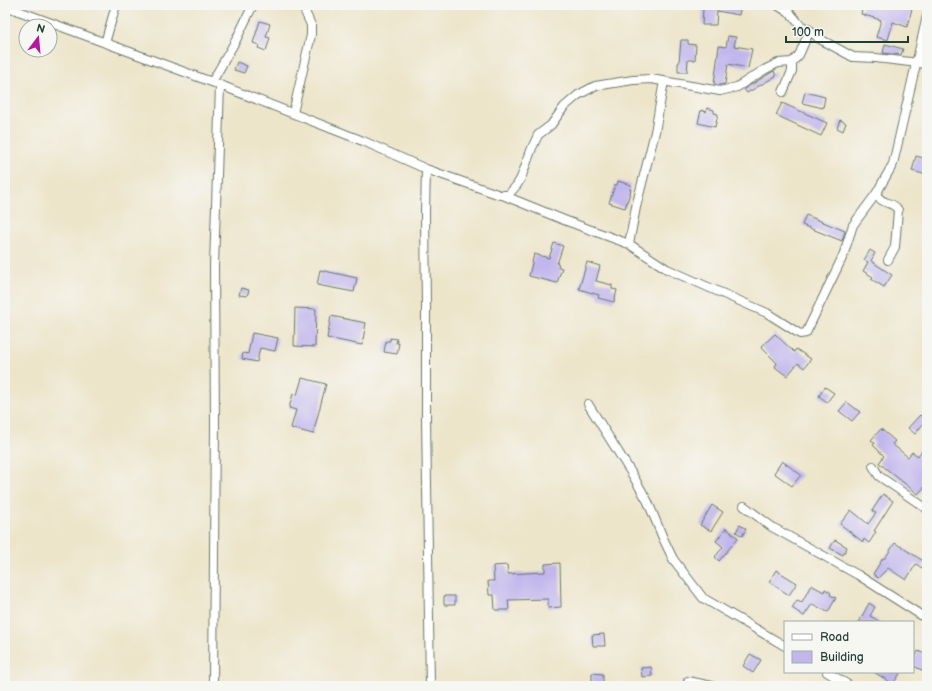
<svg xmlns="http://www.w3.org/2000/svg" width="932" height="691" font-family="'Balsamiq Sans',sans-serif">
<style>
.building{fill:#c2b7ed}
.lines{fill:none;stroke-linecap:round;stroke-linejoin:round}
.minor-casing{stroke:#677868;stroke-width:10}
.minor{stroke:#fff;stroke-width:8}
</style>
<rect width="100%" height="100%" fill="#f6f6f2"/>
<filter id="ink" filterUnits="userSpaceOnUse"><feTurbulence type="fractalNoise" baseFrequency=".025" numOctaves="2"/><feDisplacementMap in="SourceGraphic" scale="8" xChannelSelector="R" yChannelSelector="G"/><feConvolveMatrix kernelMatrix="1 2 1 2 8 2 1 2 1" color-interpolation-filters="sRGB"/></filter>
<filter id="wash" filterUnits="userSpaceOnUse"><feTurbulence type="fractalNoise" baseFrequency=".012" numOctaves="4" result="noise"/><feDisplacementMap in="SourceGraphic" scale="16" xChannelSelector="R" yChannelSelector="G"/><feGaussianBlur stdDeviation="0.9" result="paint"/><feColorMatrix in="noise" values="0 0 0 0 0 0 0 0 0 0 0 0 0 0 0 0 0 1.4 0 .05"/><feComposite in="paint" operator="in"/></filter>
<g filter="url(#wash)">
<rect width="100%" height="100%" fill="#ede5ca"/>
<g id="blocks">
<!-- building -->
<path class="building" d="M701 5H741L739 15 717 11 716 25H702L703 9H700Z
M863 5H913L907 27 893 22 888 40 876 37 881 20 861 14Z
M260 21 270 24 266 37 270 38 266 51 258 48 259 45 253 43Z
M728 36 736 37 734 46 752 49 748 68 728 64 725 84 720 85 714 84 719 46 726 47Z
M681 40H688V44L696 45 695 60H688L687 72H678V63H679Z
M885 44 903 49 901 55 883 53Z
M237 62 247 66 244 73 234 70Z
M774 71 776 76 747 93 744 89Z
M805 92 825 97 823 108 802 103Z
M782 103 827 123 821 136 776 115Z
M707 108 714 110V113L718 114 715 127 698 123 701 110 706 112Z
M840 120 846 123 843 131 837 128Z
M916 156 927 159V175L912 171Z
M618 181 631 185 630 190H631L625 208 609 203 615 185H617Z
M806 215 845 231 842 241 802 225Z
M554 243 563 246 557 264 559 265 558 267 562 268 557 283 529 276 534 254 549 258Z
M870 250 875 253 871 261 892 275 884 287 871 279 873 277 863 271 868 262 864 260Z
M587 262 600 266 596 281 612 285V289L617 290 614 302 598 298 599 295 579 289Z
M320 270 357 278 354 292 317 285Z
M241 288 249 290 247 296 239 295Z
M295 308 316 309 315 347 294 346Z
M331 316 366 323 362 345 327 338Z
M252 333 278 338 275 351 260 348 257 362 242 359 243 353 248 354Z
M775 334 794 352 796 349 811 359 804 368 798 363 787 376 775 367 777 363 761 347Z
M390 338 397 339 396 343H399L397 354 384 352 386 341H390Z
M302 378 326 384 313 434 291 428 296 410 289 408 293 394 297 395Z
M825 387 834 393 827 402 819 396Z
M847 402 860 412 852 421 839 411Z
M920 415 926 420 915 434 908 428Z
M881 429 895 441 892 444 908 457 912 452 918 456 927 443V484L918 494 879 463 884 456 873 445 875 443 871 440Z
M782 461 801 475 792 486 774 473Z
M883 494 893 501 874 531 876 532 869 543 864 539 863 542 840 524 851 510 868 524 876 513 872 511Z
M712 505 723 512 711 531 700 525Z
M740 525 746 529 742 536 736 532Z
M726 528 738 538 719 561 715 557 723 547 716 541Z
M835 540 847 547 843 555 830 548Z
M895 543 925 562 922 568 916 564 906 580 888 568 878 578 873 574 883 558H885Z
M560 563 561 607 548 608V599L508 600 509 610H495L494 595H489L488 581H494L493 566 507 565 508 574 545 572V564Z
M776 570 797 583 789 595 769 582Z
M811 585 824 592 825 589 831 593 830 595 836 598 828 612 812 604 804 616 792 608 797 600 802 602Z
M444 596H455V605H444Z
M869 603 875 607 870 616 880 622H859Z
M604 634 605 646H593L592 635Z
M918 651 927 655V664L924 671 913 666V662Z
M750 654 761 660 753 673 743 666Z
M651 667 652 676 642 677 641 668Z
M874 672H901L893 684Z
M592 673 603 674V686H592Z"/>
</g>
</g>
<g filter="url(#ink)">
<use href="#blocks" fill-opacity="0" stroke="#677868" stroke-width="1"/>
<g class="lines">
<defs>
<path id="minor" d="M777 5 791 14 800 25 810 30
M5 6 220 85 363 141 426 169 500 195H508L517 185 521 178 532 148 538 135 551 125 564 107 578 95 595 86 633 80 651 79 720 91 737 87 764 70 778 63 792 62 799 55 810 30 818 38 853 57 876 58 927 64
M105 43 116 5
M212 82 236 40 253 5
M783 92 792 71V62
M293 113 311 35V25L302 5
M426 169 425 213 426 305V418L430 686
M876 194C883 206 892 200 898 210L895 247 888 260
M505 196 564 220 629 244 667 269 767 313 800 334 806 333 843 256 853 225 876 194 893 164 927 16
M629 244 636 207 655 132 664 81
M588 404 632 474 648 502 663 538 673 559 703 598 785 646
M873 466 879 476 927 509
M744 506 772 527 858 575 927 619
M827 672 850 686
M688 681 712 686
M213 686 215 424 214 266 220 85"/>
</defs>
<!-- minor casing -->
<use href="#minor" class="minor-casing"/>
<!-- minor -->
<use href="#minor" class="minor"/>
</g>
</g>
<!-- margin -->
<rect width="932" height="691" fill="none" stroke="#f6f6f2" stroke-width="20"/>
<!-- legend -->
<rect x="784" y="621" width="130" height="52" fill="#f6f6f2" stroke="#a0aca6"/>
<rect x="792" y="634" width="20" height="6" fill="#ffffff" stroke="#a0aca6"/>
<text x="820" y="641" font-size="12" fill="#1f3d34">Road</text>
<rect x="792" y="651" width="20" height="12" fill="#c2b7ed" stroke="#a0aca6"/>
<text x="820" y="661" font-size="12" fill="#1f3d34">Building</text>
<!-- north arrow -->
<g transform="translate(38 38) rotate(16)"><circle r="19" fill="#f6f6f2" stroke="#a0aca6"/>
<path d="M0-3L7 15L0 10L-7 15Z" fill="#b5179e"/>
<text y="-6" font-size="11" font-weight="bold" text-anchor="middle" fill="#1f3d34">N</text>
</g>
<!-- scale -->
<path d="M786 36v6h122v-6" fill="none" stroke="#1f3d34" stroke-width="2"/>
<text x="792" y="36" font-size="12" fill="#1f3d34" stroke="#f6f6f2" stroke-width="3" paint-order="stroke">100 m</text>
</svg>
